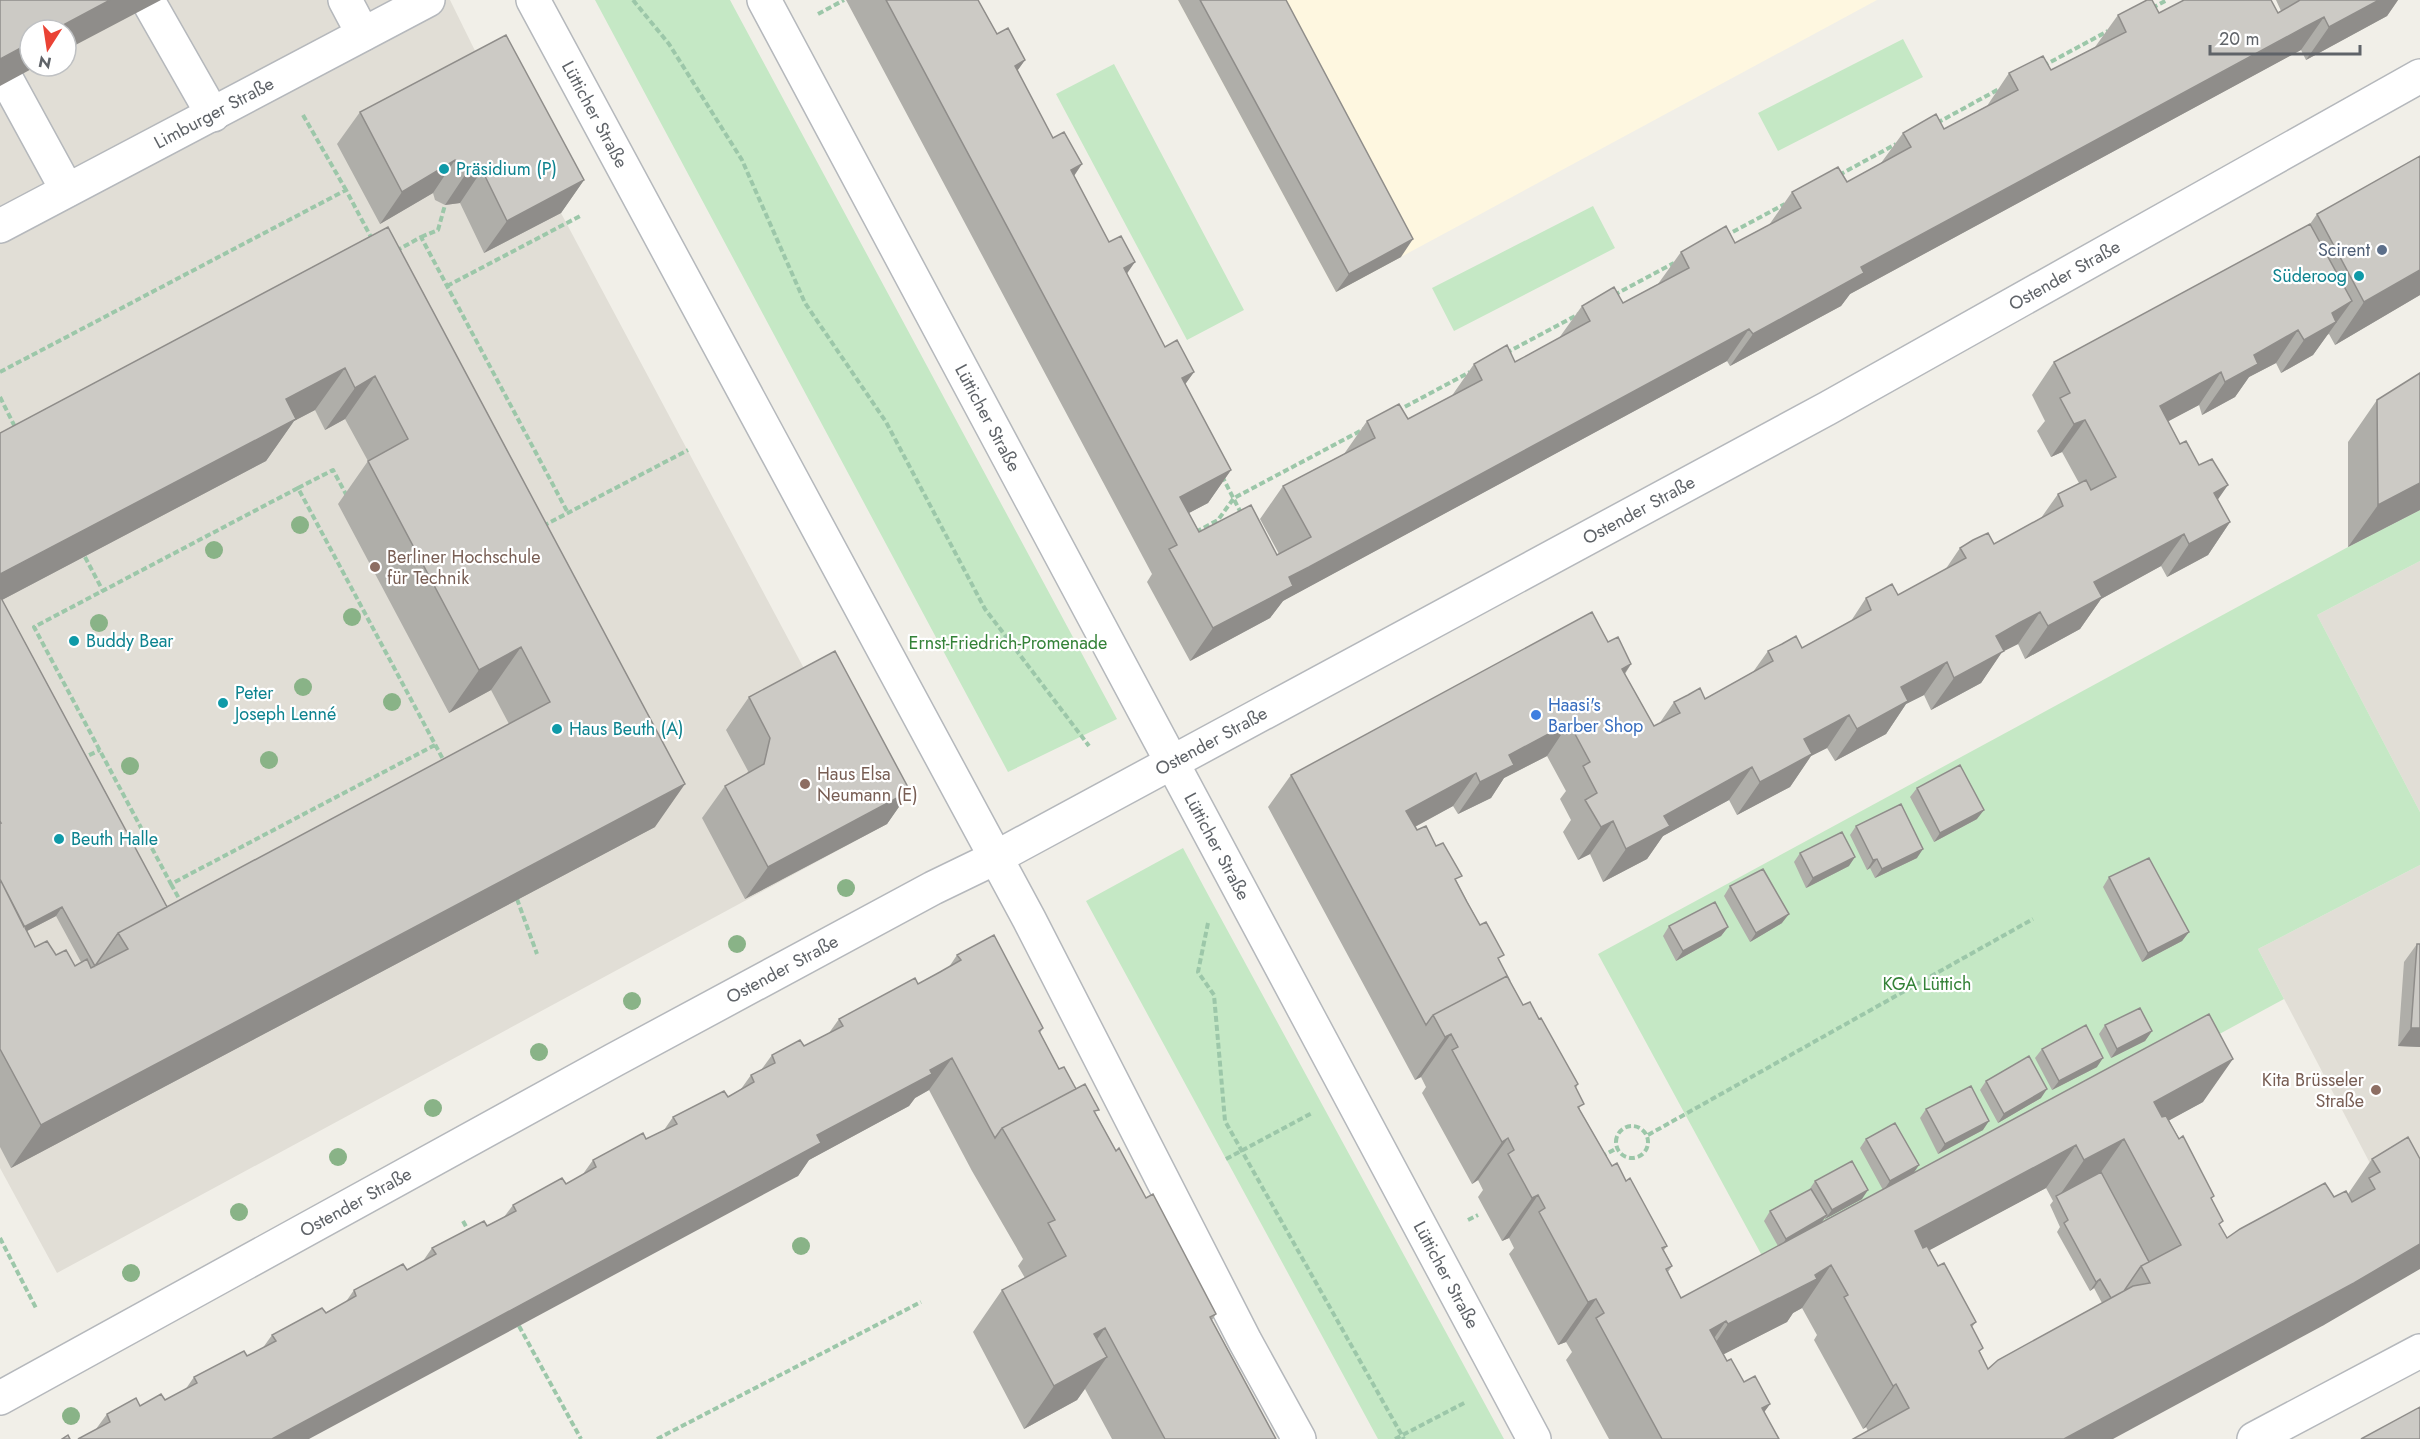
<svg xmlns="http://www.w3.org/2000/svg" width="2420" height="1439" font-family="Jost,sans-serif">
<style>
.commercial{fill:#fef7e0}
.education{fill:#e1ded6;fill-rule:evenodd}
.green{fill:#c5e8c5}
.lines{fill:none;stroke-linecap:round;stroke-linejoin:round}
.minor-casing{stroke:#b5b8bc;stroke-width:36}
.path{stroke:#9cc7a9;stroke-width:4;stroke-dasharray:6 3;stroke-linecap:butt}
.minor{stroke:#fff;stroke-width:33}
.tree{fill:#89b387}
.wall{fill:#afaea9;fill-rule:evenodd}
.shaded-wall{fill:#8f8d8a}
.building{fill:#cccac5;stroke:#8f8d8a;stroke-width:1.5;fill-rule:evenodd}
.culture-dot{fill:#0f9aa8;stroke:#fff;stroke-width:2}
.service-dot{fill:#5c6f8a;stroke:#fff;stroke-width:2}
.education-dot{fill:#8d6e63;stroke:#fff;stroke-width:2}
.shop-dot{fill:#3f7fe0;stroke:#fff;stroke-width:2}
.labels{text-anchor:middle;stroke-width:4.5;stroke-linejoin:round;paint-order:stroke}
.street-label{font-size:18px;fill:#5f6368;stroke:#fff}
.culture-label{font-size:18px;fill:#0d838f;stroke:#fff;text-anchor:start}
.service-label{font-size:18px;fill:#4e5e75;stroke:#fff;text-anchor:end}
.education-label{font-size:18px;fill:#785e54;stroke:#fff;text-anchor:start}
.park-label{font-size:18px;fill:#348238;stroke:#fff}
.shop-label{font-size:18px;fill:#366cbe;stroke:#fff;text-anchor:start}
</style>
<rect width="100%" height="100%" fill="#f1efe8"/>
<!-- commercial -->
<path class="commercial" d="M1178 0H1877L1336 292Z"/>
<!-- education -->
<path class="education" d="M0 0H450L483 67 887 824 57 1273 0 1168ZM30 30H66V66H30Z
M2420 561V812L2317 615Z
M2420 865V1259L2258 949Z"/>
<!-- green -->
<path class="green" d="M595 0H730L1117 719 1008 772Z
M1903 39 1923 77 1778 151 1758 113Z
M1114 64 1244 310 1187 340 1056 94Z
M1593 206 1615 248 1454 331 1432 288Z
M2420 510V561L2317 615 2420 812V865L2258 949 2284 999 1773 1276 1598 954 2348 547Z
M1183 848 1212 902 1504 1439H1378L1086 901Z"/>
<g class="lines">
<defs>
<g id="minor">
<path d="M345 0 363 34"/>
<path id="s1" d="M533 0 1029 919 1245 1341 1299 1439"/>
<path id="s2" d="M764 0 1534 1439"/>
<path d="M151 6 213 115"/>
<path d="M8 82 67 190"/>
<path id="s3" d="M0 226 428 0"/>
<path id="s4" d="M0 1398 614 1060 933 888 995 858 1828 408 2420 76"/>
<path d="M2254 1439 2420 1351"/>
</g>
</defs>
<!-- minor casing -->
<use href="#minor" class="minor-casing"/>
<!-- path -->
<path class="path" d="M633 0 669 44 742 160 805 303 886 422 985 609 1089 746
M2152 8 2167 0
M818 14 844 0
M2043 66 2108 31
M303 115 346 190
M1937 123 1999 89
M1839 175 1896 144
M1725 236 1785 204
M421 237 438 230 445 205
M396 251 421 237 568 513
M447 286 582 215
M1614 295 1674 263
M1506 353 1579 314
M0 372 346 190 372 239
M0 397 16 429
M1397 411 1470 372
M1222 476 1242 515
M298 488 333 470 348 498
M543 526 688 450
M1196 532 1218 520 1234 498 1364 429
M85 557 103 591
M435 745 171 884 34 627 298 488 445 763
M81 759 100 750
M171 884 182 904
M517 899 537 954
M1208 923 1198 972 1214 995 1225 1121 1404 1439
M1616 1142a16 16 0 1 1 32 0a16 16 0 1 1-32 0Z
M1648 1135 2033 919
M1601 1157 1617 1148
M1226 1159 1312 1113
M1468 1220 1478 1215
M463 1221 470 1234
M0 1238 37 1310
M519 1326 581 1439
M657 1439 921 1302
M1395 1439 1466 1402"/>
<!-- minor -->
<use href="#minor" class="minor"/>
</g>
<!-- trees -->
<g class="tree">
<circle cx="300" cy="525" r="9"/>
<circle cx="214" cy="550" r="9"/>
<circle cx="352" cy="617" r="9"/>
<circle cx="99" cy="623" r="9"/>
<circle cx="303" cy="687" r="9"/>
<circle cx="392" cy="702" r="9"/>
<circle cx="269" cy="760" r="9"/>
<circle cx="130" cy="766" r="9"/>
<circle cx="846" cy="888" r="9"/>
<circle cx="737" cy="944" r="9"/>
<circle cx="632" cy="1001" r="9"/>
<circle cx="539" cy="1052" r="9"/>
<circle cx="433" cy="1108" r="9"/>
<circle cx="338" cy="1157" r="9"/>
<circle cx="239" cy="1212" r="9"/>
<circle cx="801" cy="1246" r="9"/>
<circle cx="131" cy="1273" r="9"/>
<circle cx="71" cy="1416" r="9"/>
</g>
<!-- wall -->
<path class="wall" d="M846 0H978L997 34 1025 60 1017 71 1165 347 1194 372 1185 384 1231 470 1208 503 1189 513 1199 532 1277 555 1279 554 1260 519 1283 486 1344 454 1367 421 1408 419 1451 397 1474 364 1515 362 1559 338 1582 306 1623 303 1658 284 1681 252 1735 243 1769 225 1792 192 1847 182 1881 163 1903 133 1944 129 1987 106 2009 73 2051 70 2095 47 2118 15 2159 13H2278L2281 11 2276 0H2398L2387 16 2306 60 2301 50 2282 60 1850 294 1841 306 1730 366 1727 361 1286 599 1283 601 1270 618 1190 661 1147 582 1152 574Z
M1178 0H1286L1401 257 1336 292Z
M360 112 584 180 561 213 484 253 460 203 445 205 435 200 433 193 380 224 337 144Z
M2317 214 2420 295 2335 345 2329 334 2327 335 2313 355 2281 373 2276 363 2249 377 2235 397 2202 415 2199 405 2168 421 2180 444 2218 500 2230 522 2208 555 2167 577 2161 566 2101 599 2080 629 2025 659 2018 644 2002 652 1981 683 1931 710 1924 695 1906 704 1886 734 1835 761 1827 748 1811 756 1790 787 1737 815 1729 800 1663 836 1647 859 1603 882 1590 854 1578 860 1563 832 1571 820 1560 799 1566 791 1547 756 1504 778 1491 798 1458 814 1453 806 1415 827 1417 830 1436 846 1457 882 1523 1005 1539 1019 1578 1084 1576 1088 1580 1110 1612 1166 1626 1181 1667 1246 1664 1250 1672 1266 1668 1272 1681 1298 1778 1246 1764 1221 1770 1211 1809 1190 1815 1181 1862 1199 1825 1219V1218L1822 1222 1883 1190 1860 1148 1866 1139 1913 1173 2203 1102 2169 1120 2212 1199 2220 1226 2227 1238 2334 1197 2348 1194 2372 1159 2408 1137 2324 1325 1868 1431 1866 1427 1863 1429 1814 1340 1817 1335 1802 1308 1793 1313 1787 1322 1723 1354 1727 1361 1744 1382 1770 1404 1764 1412 1779 1439H1609L1566 1360 1572 1352 1566 1342 1558 1345 1509 1254 1514 1248 1509 1238 1502 1241 1478 1197 1483 1190 1478 1180 1472 1184 1422 1093 1426 1087 1421 1077 1415 1080 1268 807 1291 775 1608 642 1631 664 1625 674 1654 726 1659 724 1674 702 1705 699 1753 672 1768 651 1802 648 1851 621 1866 598 1898 595 1945 570 1960 548 1994 544 2041 518 2058 494 2079 483 2062 452 2051 457 2037 431 2045 421 2032 395 2054 362 2310 224ZM2046 1188 2053 1201 2050 1205 2060 1227 2057 1232 2090 1291 2094 1288 2102 1303 1988 1369 1980 1352 1972 1327 1976 1322 1938 1266 1929 1250Z
M388 227 655 827 11 1168 0 1147V433ZM315 410 325 430 345 419 368 461 338 504 449 713 491 690 509 724 167 907 2 600 266 461 294 421ZM56 916 81 962 75 966 56 955 35 947 27 931Z
M2377 400 2420 510 2348 547V442Z
M749 697 910 791 887 824 745 899 702 818 725 786 747 774 748 771 726 730Z
M1917 788 1977 819 1934 842 1910 797Z
M1856 826 1917 858 1875 878 1870 868 1867 870 1850 835Z
M1800 853 1849 866 1806 888 1794 862Z
M2109 877 2189 932 2182 941 2142 962 2103 887Z
M1730 886 1782 923 1750 942 1724 896Z
M1669 926 1728 927 1721 936 1676 961 1663 936Z
M2417 944H2420V1047L2398 1046 2404 962Z
M957 955 1043 1028 1040 1033 1059 1069 1096 1114 1116 1151 1216 1314 1212 1320 1276 1439H1112L1085 1389 1077 1400 1024 1429 973 1332 1002 1290 1025 1278 1018 1266 1023 1259 972 1171 929 1090 915 1098 909 1106 809 1160 798 1176 96 1429 107 1414 165 1400 185 1390 194 1377 247 1356 262 1349 272 1335 326 1313 345 1303 354 1290 407 1270 423 1261 432 1248 487 1226 504 1217 513 1205 566 1184 583 1174 593 1160 646 1139 664 1130 673 1117 728 1097 741 1089 751 1075 761 1070 772 1055 804 1046 829 1033 839 1019 918 984 949 967Z
M2105 1025 2152 1031 2145 1041 2111 1058 2099 1034Z
M2042 1049 2097 1067 2052 1090 2035 1058Z
M1986 1081 2041 1098 1998 1123 1980 1090Z
M1926 1109 1983 1130 1938 1154 1920 1118Z"/>
<!-- shaded-wall -->
<path class="shaded-wall" d="M110 0H161L66 50V30H54Z
M2379 0H2398L2387 16 2306 60 2329 27Z
M2324 17 2301 50 1850 294 1841 306 1730 366 1753 334 1861 267Z
M30 43V66H37L0 86V59Z
M1025 60 1002 92 1015 66Z
M455 160 433 193 380 224 402 192Z
M1082 164 1060 197 1071 170Z
M482 170 460 203 445 205 467 172Z
M584 180 561 213 484 253 507 221Z
M1413 239 1401 257 1336 292 1349 274Z
M1135 262 1112 295 1124 268Z
M2420 270V295L2335 345 2364 302Z
M2352 301 2313 355 2281 373 2304 340 2332 313Z
M1749 329 1727 361 1283 601 1270 618 1190 661 1213 628 1289 577Z
M2298 330 2276 363 2249 377 2235 397 2202 415 2225 382 2254 355Z
M345 368 315 410 294 421 266 461 0 601V574L286 399Z
M1194 372 1171 404 1182 378Z
M2221 372 2199 405 2137 438 2160 406Z
M375 376 345 419 325 430 355 388Z
M2085 420 2062 452 2051 457 2074 424Z
M1231 470 1208 503 1166 525 1180 497Z
M2420 483V510L2348 547 2378 505Z
M2228 485 2205 518 2214 493Z
M2230 522 2208 555 2167 577 2189 544Z
M2184 534 2161 566 2101 599 2080 629 2025 659 2048 626 2094 582Z
M2040 612 2018 644 2002 652 1981 683 1931 710 1954 678 1996 636Z
M521 647 491 690 449 713 479 670Z
M1947 662 1924 695 1906 704 1886 734 1835 761 1857 729 1901 687Z
M1631 664 1608 697 1622 669Z
M1849 715 1827 748 1811 756 1790 787 1737 815 1760 782 1804 739Z
M1569 723 1547 756 1504 778 1491 798 1458 814 1480 782 1509 755Z
M1752 767 1729 800 1663 836 1647 859 1603 882 1626 849 1664 816Z
M1476 773 1453 806 1383 844 1406 811Z
M685 784 655 827 11 1168 41 1125Z
M910 791 887 824 745 899 768 867Z
M1984 810 1977 819 1934 842 1940 833Z
M1613 821 1590 854 1578 860 1601 827Z
M1923 849 1917 858 1875 878 1882 869Z
M1855 857 1849 866 1806 888 1813 878Z
M1877 859 1870 868 1867 870 1873 860Z
M62 907 56 916 0 945V939Z
M1789 914 1782 923 1750 942 1756 933Z
M1728 927 1721 936 1676 961 1683 951Z
M2189 932 2182 941 2142 962 2148 953Z
M2411 1028H2420V1047L2398 1046Z
M2152 1031 2145 1041 2111 1058 2117 1049Z
M1451 1034 1421 1077 1415 1080 1445 1037Z
M952 1058 929 1090 915 1098 909 1106 809 1160 798 1176 309 1439H272L817 1135Z
M2103 1058 2097 1067 2052 1090 2059 1081Z
M2233 1059 2203 1102 2126 1144 2154 1102Z
M2047 1089 2041 1098 1998 1123 2004 1114Z
M1989 1121 1983 1130 1938 1154 1945 1144Z
M1508 1138 1478 1180 1472 1184 1502 1142Z
M2124 1139 2094 1182 2057 1199 2084 1160Z
M2076 1145 2046 1188 1885 1274 1915 1231Z
M1919 1165 1913 1174 1883 1191 1890 1181Z
M1868 1190 1862 1199 1825 1219 1832 1210Z
M1538 1195 1509 1238 1502 1241 1532 1198Z
M1827 1215 1820 1224 1780 1248 1786 1239Z
M2420 1244V1269L2324 1325 2113 1439H2064Z
M1831 1265 1802 1308 1793 1313 1787 1322 1699 1367 1728 1324Z
M2100 1279 2094 1288 2090 1291 2096 1282Z
M1596 1299 1566 1342 1558 1345 1588 1302Z
M1726 1321 1696 1364 1710 1330Z
M1105 1328 1075 1370 1094 1334Z
M1107 1357 1077 1400 1024 1429 1054 1386Z
M1896 1384 1866 1427 1863 1429 1893 1386Z
M1770 1404 1745 1439 1762 1408Z"/>
<!-- building -->
<path class="building" d="M0 0H110L54 30H30V43L0 59Z
M886 0H978L997 34 1008 28 1025 60 1015 66 1053 138 1064 132 1082 164 1071 170 1109 242 1121 236 1135 262 1124 268 1165 347 1177 340 1194 372 1182 378 1231 470 1180 497 1199 532 1251 505 1277 555 1311 537 1283 486 1375 438 1367 421 1399 404 1408 419 1482 380 1474 364 1507 345 1515 362 1590 321 1582 306 1614 287 1623 303 1689 268 1681 252 1726 226 1735 243 1801 208 1792 192 1838 167 1847 182 1911 147 1903 133 1936 114 1944 129 2018 90 2009 73 2043 56 2051 70 2126 32 2118 15 2147 0H2152L2159 13 2184 0H2271L2278 13 2300 0H2379L2329 27 2324 17 2305 27 1861 267 1864 273 1753 334 1749 329 1309 567 1289 577 1293 586 1213 628 1169 549 1177 545Z
M1200 0H1286L1413 239 1349 274Z
M506 35 584 180 507 221 482 170 467 172 458 167 455 160 402 192 360 112Z
M2420 156V270L2364 302 2317 214Z
M2310 224 2352 301 2332 313 2336 322 2304 340 2298 330 2254 355 2258 364 2225 382 2221 372 2160 406 2180 444 2186 441 2199 465 2212 459 2228 485 2214 493 2230 522 2189 544 2184 534 2094 582 2102 597 2048 626 2040 612 2019 623 1996 636 2004 651 1954 678 1947 662 1901 687 1908 701 1857 729 1849 715 1804 739 1812 754 1760 782 1752 767 1664 816 1670 826 1626 849 1613 821 1601 827 1585 800 1597 793 1583 766 1590 762 1569 723 1509 755 1514 765 1480 782 1476 773 1406 811 1417 830 1426 826 1436 846 1443 843 1462 876 1455 879 1467 902 1480 925 1486 922 1504 955 1498 958 1510 981 1507 976 1433 1015 1426 1025 1291 775 1592 612 1608 642 1618 637 1631 664 1622 669 1654 726 1680 713 1674 702 1688 695 1700 688 1705 699 1773 661 1768 651 1782 644 1796 636 1802 648 1871 610 1866 598 1892 584 1898 595 1966 558 1960 548 1973 540 1988 533 1994 544 2063 506 2058 494 2086 480 2091 490 2116 477 2085 420 2074 424 2060 398 2070 393 2054 362Z
M388 227 685 784 41 1125 0 1049V879L35 947 47 941 56 955 66 950 75 966 87 959 91 968 128 949 118 933 550 702 521 647 479 670 368 461 408 439 375 376 355 388 345 368 286 399 296 419 0 574V433Z
M2420 373V483L2378 505 2377 400Z
M0 596 167 907 118 933 95 966 62 907 24 927 0 879V823H1L0 821Z
M835 651 910 791 768 867 725 786 764 764 770 738 749 697Z
M1960 765 1984 810 1940 833 1917 788Z
M1901 804 1923 849 1882 869 1877 859 1873 860 1856 826Z
M1842 832 1855 857 1813 878 1800 853Z
M2149 858 2189 932 2148 953 2109 877Z
M1763 869 1789 914 1756 933 1730 886Z
M1715 902 1728 927 1683 951 1669 926Z
M994 935 1043 1028 1039 1031 1059 1069 1064 1067 1076 1089 1002 1128 995 1138 952 1058 930 1070 932 1074 817 1135 821 1143 272 1439H78L110 1422 107 1414 136 1398 140 1406 161 1394 165 1400 197 1383 194 1377 244 1351 247 1356 276 1341 272 1335 322 1308 326 1313 356 1296 354 1290 403 1264 407 1270 436 1254 432 1248 484 1221 487 1226 516 1211 513 1205 562 1178 566 1184 596 1167 593 1160 643 1133 646 1139 677 1124 673 1117 724 1091 728 1097 754 1082 751 1075 775 1063 772 1055 800 1040 804 1046 843 1026 839 1019 915 978 918 984 940 972 961 960 957 955Z
M2417 944H2420V1028H2411Z
M1507 976 1523 1005 1530 1002 1539 1019 1541 1018 1578 1084 1575 1086 1584 1104 1578 1107 1612 1166 1617 1163 1626 1181 1630 1178 1667 1246 1662 1248 1672 1266 1666 1269 1681 1298 2209 1014 2233 1059 2154 1102 2162 1117 2166 1116 2179 1139 2183 1136 2214 1196 2211 1198 2223 1221 2219 1224 2227 1238 2240 1229 2325 1183 2334 1197 2346 1191 2352 1202 2375 1189 2369 1178 2380 1172 2372 1159 2408 1137 2420 1159V1244L2354 1283 2064 1439H1853L1909 1408 1896 1384 1893 1386 1844 1297 1848 1295 1831 1265 1815 1275 1817 1279 1728 1324 1726 1321 1710 1330 1727 1361 1731 1359 1744 1382 1755 1376 1770 1404 1762 1408 1779 1439H1662L1596 1318 1604 1313 1596 1299 1588 1302 1539 1212 1545 1208 1538 1195 1532 1198 1508 1154 1514 1150 1508 1138 1502 1142 1452 1050 1458 1047 1451 1034 1445 1037 1433 1015ZM2124 1139 2181 1245 2141 1266 2150 1283 2133 1286 1998 1360 1988 1369 1979 1351 1983 1348 1971 1325 1976 1322 1944 1263 1938 1266 1927 1246 1923 1248 1915 1231 2076 1145 2084 1160Z
M2140 1008 2152 1031 2117 1049 2105 1025Z
M2086 1025 2103 1058 2059 1081 2042 1049Z
M2029 1056 2047 1089 2004 1114 1986 1081Z
M1085 1084 1099 1110 1094 1111 1116 1151 1119 1148 1146 1198 1153 1194 1216 1314 1210 1317 1276 1439H1165L1105 1328 1094 1334 1107 1357 1054 1386 1002 1290 1066 1256 1048 1223 1055 1220 1002 1128Z
M1971 1086 1989 1121 1945 1144 1926 1109Z
M1895 1123 1919 1165 1890 1181 1866 1139Z
M1852 1161 1868 1190 1832 1210 1815 1181Z
M2101 1172 2149 1262 2141 1266 2124 1291 2111 1298 2100 1279 2096 1282 2064 1223 2068 1220 2056 1196Z
M1811 1189 1827 1215 1786 1239 1770 1211Z
M2420 1407V1439H2361Z
M68 1435 70 1439H62Z"/>
<!-- markers -->
<g class="culture-dot">
<circle cx="444" cy="169" r="6"/>
<circle cx="2359" cy="276" r="6"/>
<circle cx="74" cy="641" r="6"/>
<circle cx="223" cy="703" r="6"/>
<circle cx="557" cy="729" r="6"/>
<circle cx="59" cy="839" r="6"/>
</g>
<circle class="service-dot" cx="2382" cy="250" r="6"/>
<g class="education-dot">
<circle cx="375" cy="567" r="6"/>
<circle cx="805" cy="784" r="6"/>
<circle cx="2376" cy="1090" r="6"/>
</g>
<circle class="shop-dot" cx="1536" cy="715" r="6"/>
<g class="labels">
<!-- street labels -->
<g class="street-label">
<text dy="6" stroke="none"><textPath href="#s3" startOffset="242">Limburger Straße</textPath></text>
<text dy="6" stroke="none"><textPath href="#s1" startOffset="130">Lütticher Straße</textPath></text>
<text dy="6" stroke="none"><textPath href="#s4" startOffset="2350">Ostender Straße</textPath></text>
<text dy="6" stroke="none"><textPath href="#s2" startOffset="474">Lütticher Straße</textPath></text>
<text dy="6" stroke="none"><textPath href="#s4" startOffset="1864">Ostender Straße</textPath></text>
<text dy="6" stroke="none"><textPath href="#s4" startOffset="1378">Ostender Straße</textPath></text>
<text dy="6" stroke="none"><textPath href="#s2" startOffset="960">Lütticher Straße</textPath></text>
<text dy="6" stroke="none"><textPath href="#s4" startOffset="892">Ostender Straße</textPath></text>
<text dy="6" stroke="none"><textPath href="#s4" startOffset="406">Ostender Straße</textPath></text>
<text dy="6" stroke="none"><textPath href="#s2" startOffset="1446">Lütticher Straße</textPath></text>
</g>
<!-- culture labels -->
<g class="culture-label">
<text x="456" y="175">Präsidium (P)</text>
<text x="2347" y="282" text-anchor="end">Süderoog</text>
<text x="86" y="647">Buddy Bear</text>
<text x="235" y="699">Peter<tspan x="235" dy="21">Joseph Lenné</tspan></text>
<text x="569" y="735">Haus Beuth (A)</text>
<text x="71" y="845">Beuth Halle</text>
</g>
<!-- service labels -->
<g class="service-label">
<text x="2370" y="256">Scirent</text>
</g>
<!-- education labels -->
<g class="education-label">
<text x="387" y="563">Berliner Hochschule<tspan x="387" dy="21">für Technik</tspan></text>
<text x="817" y="780">Haus Elsa<tspan x="817" dy="21">Neumann (E)</tspan></text>
<text x="2364" y="1086" text-anchor="end">Kita Brüsseler<tspan x="2364" dy="21">Straße</tspan></text>
</g>
<!-- park labels -->
<g class="park-label">
<text x="1008" y="649">Ernst-Friedrich-Promenade</text>
<text x="1927" y="990">KGA Lüttich</text>
</g>
<!-- shop labels -->
<g class="shop-label">
<text x="1548" y="711">Haasi's<tspan x="1548" dy="21">Barber Shop</tspan></text>
</g>
</g>
<!-- north arrow -->
<g transform="translate(48 48) rotate(192)"><circle r="28" fill="#ffffff" stroke="#bfc1c3" stroke-width="1.5"/>
<path d="M0-4.5L10 22L0 15L-10 22Z" fill="#ea4335"/>
<text y="-9" font-size="16" font-weight="bold" text-anchor="middle" fill="#5f6368">N</text>
</g>
<!-- scale -->
<path d="M2210 45v9h150v-9" fill="none" stroke="#5f6368" stroke-width="3"/>
<text x="2219" y="45" font-size="18" fill="#5f6368" stroke="#ffffff" stroke-width="4.5" paint-order="stroke">20 m</text>
</svg>
